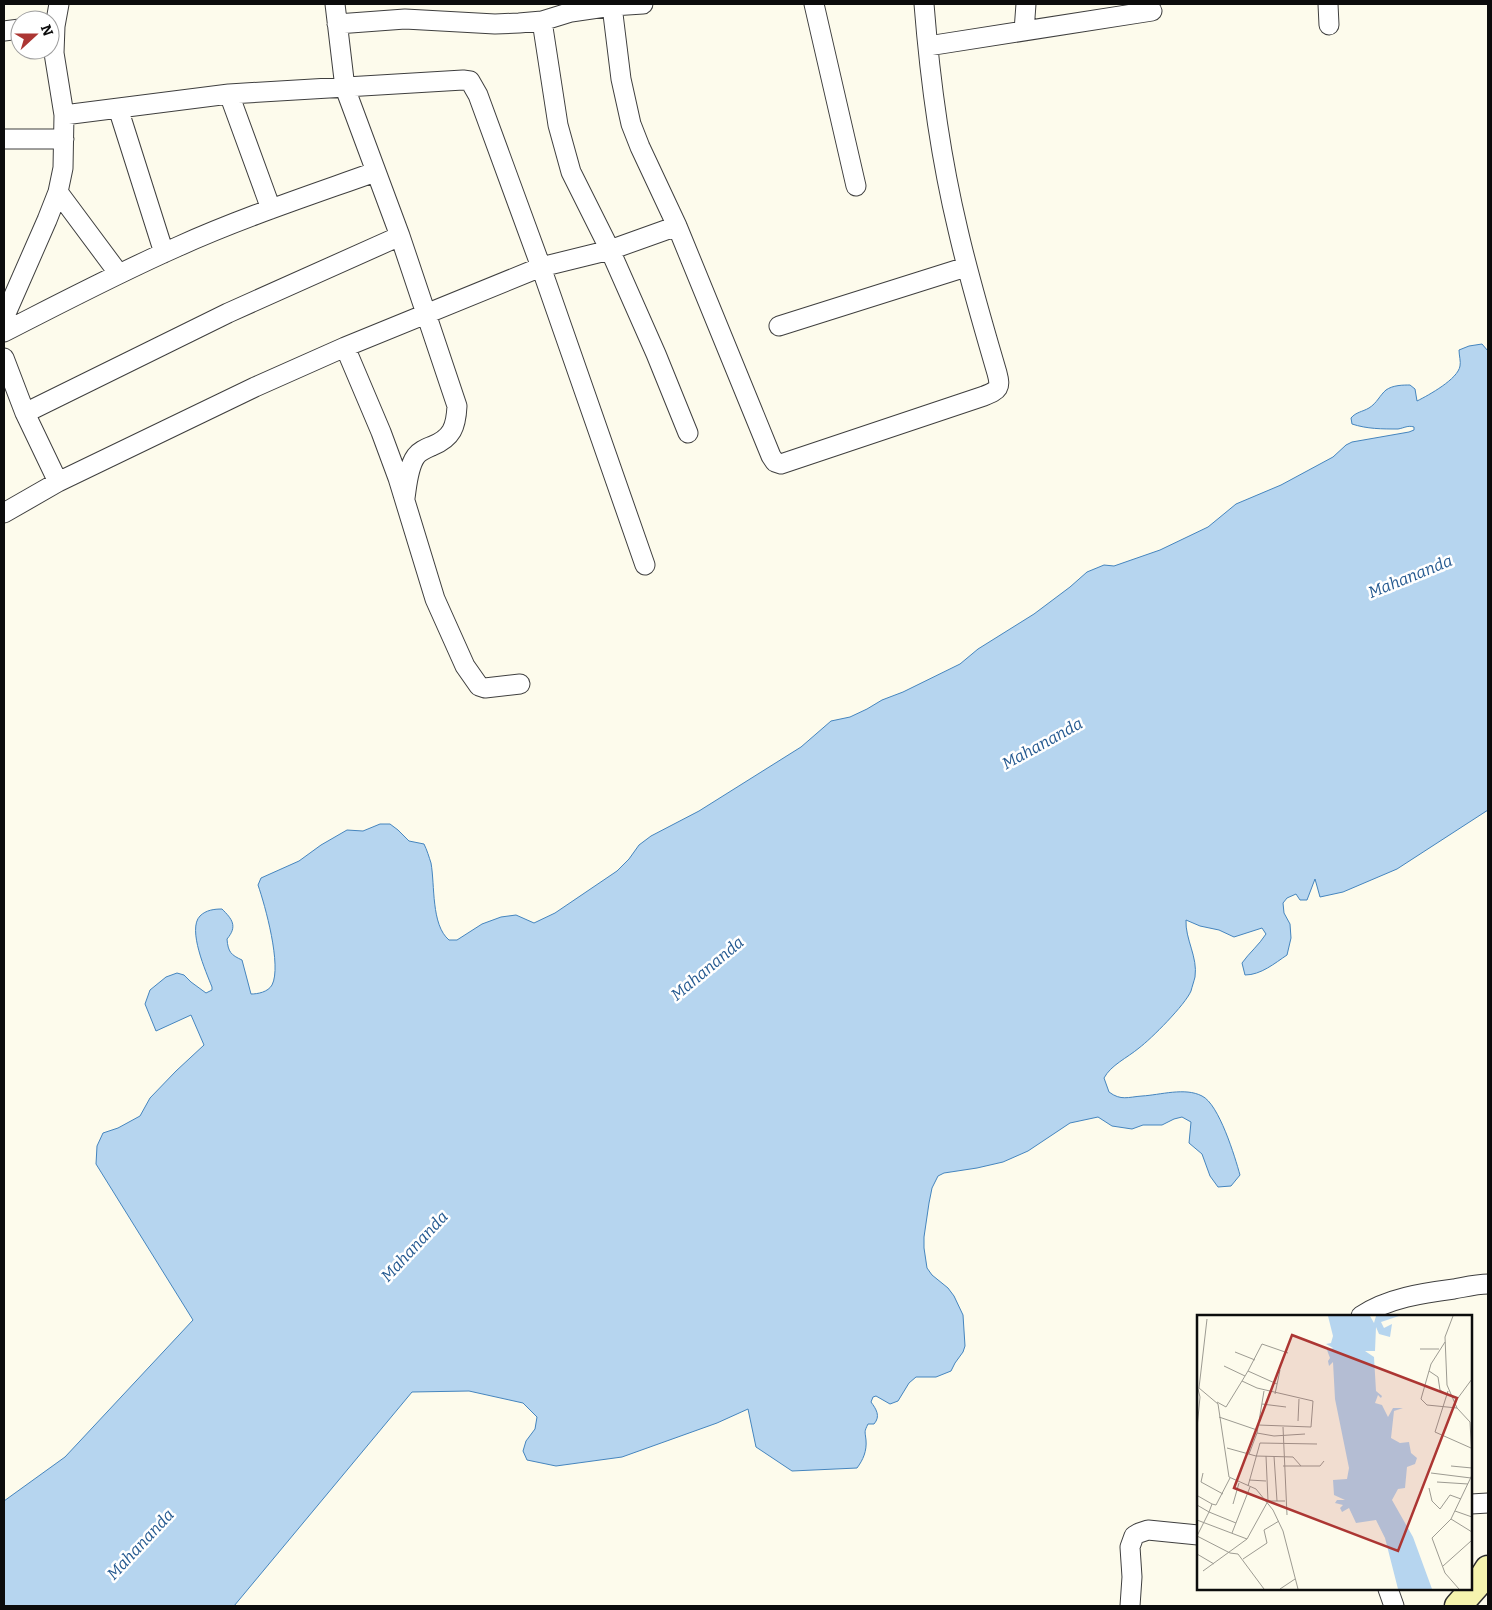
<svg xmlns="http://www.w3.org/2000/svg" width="1492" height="1610" font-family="Bitter,serif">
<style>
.water{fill:#b6d5ef;stroke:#4585be}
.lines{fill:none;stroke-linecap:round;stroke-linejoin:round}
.street-casing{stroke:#3f3f3f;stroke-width:21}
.secondary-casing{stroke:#2e2e2e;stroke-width:29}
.street{stroke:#fff;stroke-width:19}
.secondary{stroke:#f6f4ae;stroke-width:26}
.labels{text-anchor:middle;stroke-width:5;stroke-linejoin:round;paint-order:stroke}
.water-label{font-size:16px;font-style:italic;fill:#23588f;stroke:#fff}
.inset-road{fill:none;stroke:#9d9b92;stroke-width:1}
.view{fill:#ac3633;fill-opacity:0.15;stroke:#ac3633;stroke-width:2.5}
.inset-edge{fill:none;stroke:#0c0c0c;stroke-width:2.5}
</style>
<rect width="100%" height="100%" fill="#fdfbec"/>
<!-- water -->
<path class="water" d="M1482 344 1488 351V810L1397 869 1343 892 1320 897 1315 879 1307 900H1300L1296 894 1287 898 1283 903 1284 913 1290 924 1291 938 1287 955C1275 963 1261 975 1245 975L1242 963C1249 953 1259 945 1266 934L1262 928 1234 937 1219 930 1200 926 1186 920C1185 939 1198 957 1195 977 1194 981 1192 987 1191 991 1185 1005 1151 1039 1139 1048 1127 1058 1111 1065 1104 1078L1109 1092C1121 1101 1128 1097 1142 1096 1160 1095 1185 1087 1202 1096 1219 1104 1235 1157 1240 1175L1231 1186 1218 1187 1210 1176 1202 1154 1189 1143 1191 1122 1182 1117 1174 1119 1162 1125H1143L1132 1129 1112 1126 1098 1117 1070 1123 1028 1151 1003 1162 977 1168 944 1173 938 1176 932 1188 929 1203 924 1237V1248L927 1268 932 1275 948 1288 954 1296 963 1315 965 1346 963 1352 955 1363 951 1371 936 1377H916L909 1383 898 1401 890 1404 876 1396 873 1397 871 1402C876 1409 881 1416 874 1424H868C864 1432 865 1431 866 1440 867 1451 863 1460 857 1468L792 1471 756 1447 748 1409 717 1423 622 1457 556 1466 527 1460 523 1451 526 1441 535 1429 537 1417 523 1403 469 1391 412 1392 234 1606H4V1501L65 1457 193 1320 96 1164 97 1146 103 1133 118 1128 140 1116 150 1098 176 1071 204 1045 191 1015 156 1031 145 1004 150 990 166 977 177 973 184 975 191 982 206 993 212 990V987C206 972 187 929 200 916 206 910 214 909 222 909 232 919 238 926 227 939 228 952 231 955 242 960L251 994C258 994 268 992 272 985 282 966 265 905 258 885L261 878 299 861 321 845 347 830 363 831 380 824H390L398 830 409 841 424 844C427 850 429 857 431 863 435 885 431 925 449 940H457L482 924 501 917 516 915 534 923 555 913 617 871 629 859 639 845 651 836 699 811 801 747 831 721 850 717 867 709 882 700 903 692 960 664 978 649 1034 614 1070 587 1087 572 1104 565 1114 566 1160 550 1208 527 1236 504 1281 485 1333 457 1346 445 1352 442 1409 432 1414 430V427C1408 425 1404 428 1398 429 1382 429 1367 429 1352 424L1351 418C1356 412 1362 412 1369 408 1377 403 1380 395 1386 390 1393 385 1403 385 1410 385L1415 389 1417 401C1429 395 1458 379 1460 366 1461 362 1459 355 1459 350L1469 346Z"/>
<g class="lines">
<defs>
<path id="street" d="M335 4 345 88 400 236 457 406C456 427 452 438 432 446 425 449 420 451 416 456 408 467 407 485 405 498
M814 4 856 186
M1328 4 1329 25
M612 6 621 79 631 124 640 147 677 226 771 456 775 462 781 464 984 396C999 390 1001 388 997 373 983 325 969 278 958 230 940 155 930 80 924 4
M542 21 558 125 571 172 610 250 656 354 688 433
M337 24 405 19 495 24 519 23 542 21 571 12 612 6 643 4
M4 31 20 29
M1024 31 1026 4
M928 46 1152 11
M229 94 271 209
M118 108 164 253
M64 115 229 94 463 80 470 81 478 95 541 267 645 565
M4 139H64
M58 192 119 274
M4 318 47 220 58 192 63 168 64 115 54 53 55 26 59 4
M779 326 966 267
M4 332C61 303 118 273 177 247 241 218 308 196 375 172
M345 347 381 432 398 478 435 599 465 666 479 686 485 688 520 684
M4 358 25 413 58 482
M25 413 228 313 400 236
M4 513 58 482 255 387 345 347 541 267 610 250 677 226
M1361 1316C1388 1298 1423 1293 1454 1289 1465 1287 1477 1284 1488 1284
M1471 1504 1488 1503
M1388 1589 1394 1606
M1130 1606 1132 1577 1130 1547 1134 1536 1139 1533 1148 1530 1198 1535"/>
<path id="secondary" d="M1458 1606 1481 1580 1488 1569"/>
</defs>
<!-- street casing -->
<use href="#street" class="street-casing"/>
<!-- secondary casing -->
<use href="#secondary" class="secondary-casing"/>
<!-- street -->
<use href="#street" class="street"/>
<!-- secondary -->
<use href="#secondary" class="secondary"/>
</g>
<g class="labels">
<!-- water labels -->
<g class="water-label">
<text transform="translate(1410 576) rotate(-22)" y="6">Mahananda</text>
<text transform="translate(1042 743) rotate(-29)" y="6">Mahananda</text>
<text transform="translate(707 968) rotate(-40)" y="6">Mahananda</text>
<text transform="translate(414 1246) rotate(-47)" y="6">Mahananda</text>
<text transform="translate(140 1544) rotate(-47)" y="6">Mahananda</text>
</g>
</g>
<!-- overview -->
<g transform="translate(1197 1315)">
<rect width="275" height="275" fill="#fdfbec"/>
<path d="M131 1H173L177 8 179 1H202L184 7 187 13 195 9 193 22 182 19 179 12 178 36H168L177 42 179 76 185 81 184 83 181 80 178 88 185 90 191 102 196 93H206L197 96 194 123 203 128 212 127 214 138 220 143 218 149 210 152 208 173 201 174 195 185 216 222 235 274H201L188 223 179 205 159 208 152 193 145 197 143 193 146 190 138 188 140 185H148L137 180 136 165 150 164 152 153 138 84 136 47 132 51 131 46 133 43 130 35 136 33 129 29 134 28 136 21Z" fill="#b6d5ef"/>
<path class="inset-road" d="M256 1 248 22 250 70 260 93 273 107 275 144M10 4 2 73 21 89 32 162 59 174 76 195 86 216 101 274M248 27 234 49 224 84 230 90 260 93M223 34H242M38 37 58 45M27 51 48 61M51 56 45 66 60 73 116 86 114 112 61 110M232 56 241 62 243 75 249 79M80 69 51 56 65 29 91 38M0 70 3 82 0 113M251 76 238 117 274 133M78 79 83 55M20 87 29 92 45 66M258 87 275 64M65 89 89 92M22 102 60 115M101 106 102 84M86 112 90 200M60 118 77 121 108 119M30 133 59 141 96 142 104 151M52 139 60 118 67 76M69 141 71 186H88M77 141 80 186M86 151H123L127 146M254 151 275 153M6 158 4 167 26 179M234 158 274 163M52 165 69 166M240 167 271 169M51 171 63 128 120 129M232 173 235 186 243 194 253 180 264 184M1 181 15 189M36 189 42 168M0 190 12 197 15 189 19 190 33 163M258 196 275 202M254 204 275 217M0 205 50 224 71 186M35 218 53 172M0 221 33 238 41 239 67 274M0 221 12 197 39 208M0 239 17 249M46 244 70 228 67 215 82 206M246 251 274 226M6 256 50 224M83 274 98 264M262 274 248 258 235 223 254 204 275 160"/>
<path class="view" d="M95 20 260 83 201 236 37 173Z"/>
<rect width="275" height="275" class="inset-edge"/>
</g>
<!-- border -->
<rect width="1492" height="1610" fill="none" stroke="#0c0c0c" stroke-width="10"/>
<!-- north arrow -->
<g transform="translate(35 35) rotate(69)"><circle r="24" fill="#ffffff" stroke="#9e9e9e"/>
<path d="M0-4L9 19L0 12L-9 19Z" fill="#ac3633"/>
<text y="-8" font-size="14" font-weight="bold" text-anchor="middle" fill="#0c0c0c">N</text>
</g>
</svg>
